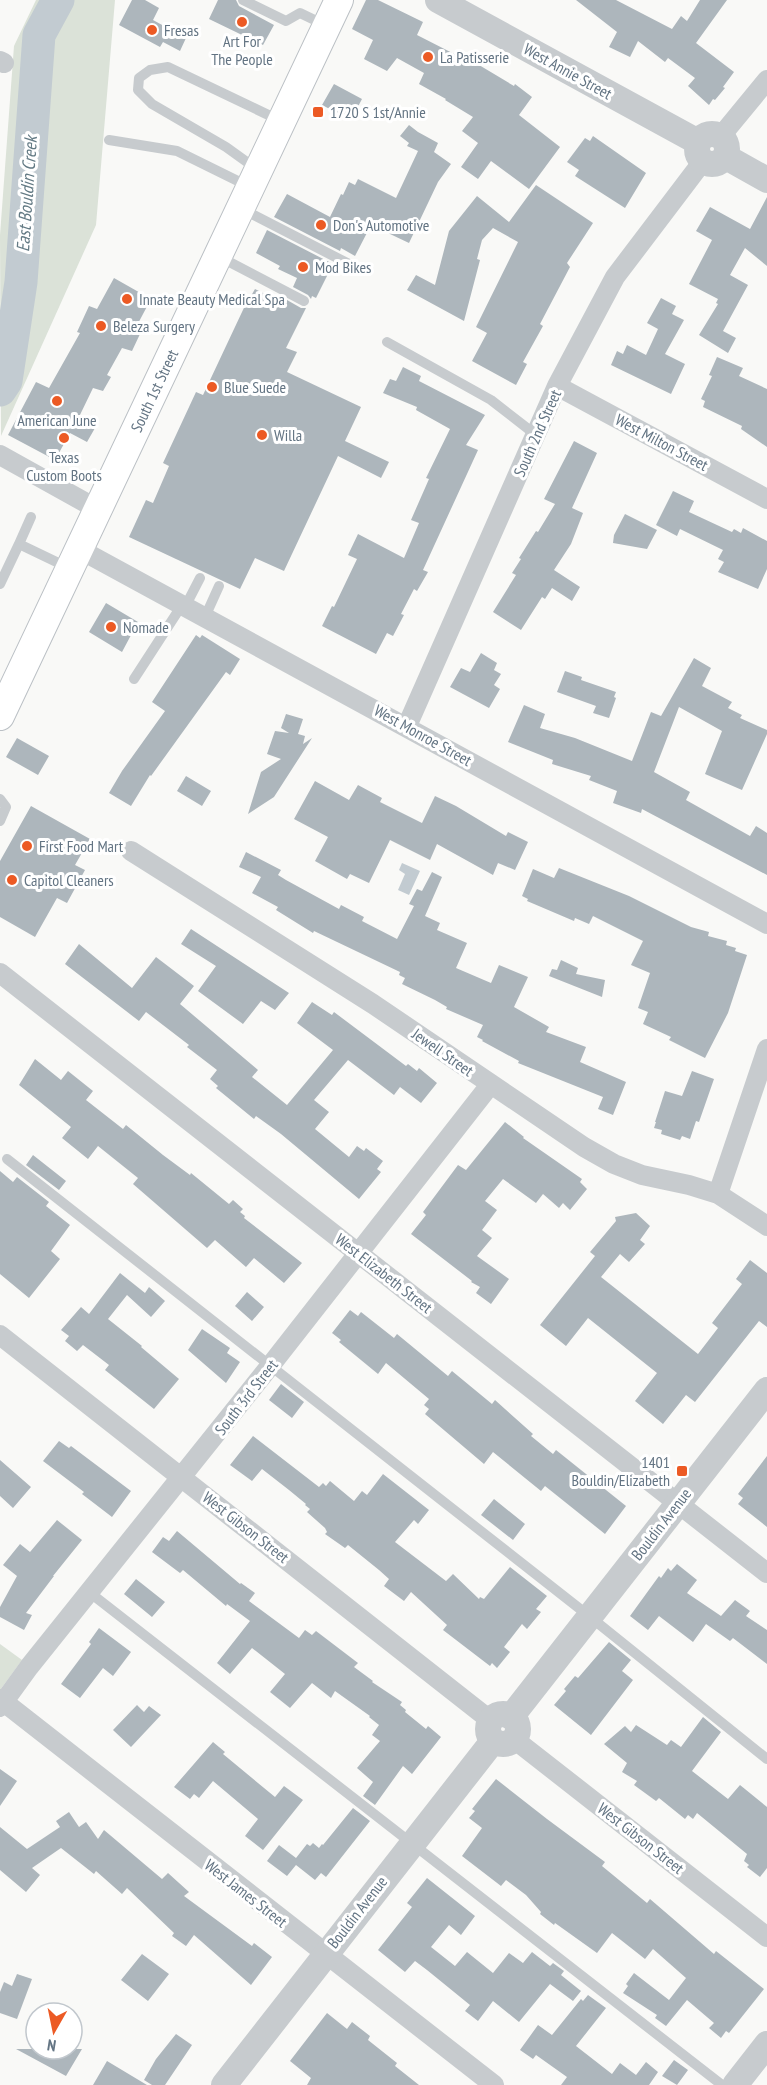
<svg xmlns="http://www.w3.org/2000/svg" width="767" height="2085" font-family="'PT Sans Narrow',sans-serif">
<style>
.green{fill:#dbe2d8}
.water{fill:#c2cbd1}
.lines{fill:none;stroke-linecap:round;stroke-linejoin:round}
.river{stroke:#c2cbd1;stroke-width:33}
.building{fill:#adb6bc}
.secondary-casing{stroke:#bbc0c5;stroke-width:30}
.service{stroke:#c7cbce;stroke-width:10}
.minor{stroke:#c7cbce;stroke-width:20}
.tertiary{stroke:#c7cbce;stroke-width:26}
.secondary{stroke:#fff;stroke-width:28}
.poi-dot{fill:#ec5a24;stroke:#fff;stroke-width:2}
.labels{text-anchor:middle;stroke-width:6;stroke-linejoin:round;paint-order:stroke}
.poi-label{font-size:16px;fill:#637483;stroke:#fff;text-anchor:start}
.street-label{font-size:16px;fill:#637483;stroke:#fff}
.water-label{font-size:18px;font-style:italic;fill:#637a84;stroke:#fff}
</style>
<rect width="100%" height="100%" fill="#f9f9f7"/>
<!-- green -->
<path class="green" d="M36 0H115L96 225 1 436 0 235 14 46Z
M0 1644 22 1660 0 1690Z"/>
<!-- water -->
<path class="water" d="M402 863 420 871 409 895 398 890 405 874 399 870Z"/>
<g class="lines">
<!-- river -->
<path class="river" d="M0 390 6 381 21 282 39 35 58 0"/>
</g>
<!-- building -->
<path class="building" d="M132 0H145L159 8 153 20 186 38 180 51 163 42 160 47 119 25Z
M218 0H236L239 6 274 25 263 45 209 19Z
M366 0H378L423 22 417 35 468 61 469 59 514 86 515 84 532 97 519 115 560 147 529 189 491 161 478 179 461 167 478 143 462 131 473 117 445 100 446 99 419 84 424 73 397 58 387 71 364 59 373 40 352 29Z
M576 0H616L672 29 681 16 687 21 700 0H727L696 43 734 72 723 87 725 88 715 100 713 99 709 105 688 86 695 78 668 58 665 62 638 41 630 57 609 47 617 32Z
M334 84 362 99 351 120 322 105Z
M409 125 418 132 438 143 434 152 451 164 438 182 409 243 371 225 355 256 341 248 340 251 274 217 287 194 330 217 341 194 343 195 349 182 355 185 358 179 396 198 418 151 407 146 409 143 400 136Z
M593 136 646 173 625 208 575 176 579 170 567 162 585 138 590 141Z
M536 185 593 223 567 263 570 267 540 324 543 326 523 362 527 364 516 385 472 361 487 333 476 327 518 242 493 228 482 240 477 259 480 260 464 321 407 290 416 275 435 285 449 231 477 196 509 222Z
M767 197V266L745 248 730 275 748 285 723 331 736 338 728 353 699 335 718 304 716 303 718 299 689 284 712 240 696 231 710 207 750 229Z
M267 230 333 264 316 298 312 296 311 299 308 295 293 287 297 278 278 269 280 266 256 253Z
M114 278 151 299 134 331 140 334 132 351 122 348 107 375 111 377 103 391 93 388 78 419 95 428 87 442 70 433 55 460 8 435 36 382 49 388 80 333 77 332 89 306 97 309Z
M255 289 285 304 287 300 301 308H306L286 348 297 352 287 372 361 407 345 441 389 462 381 478 338 456 284 571 255 558 240 589 129 537 146 500 153 503 169 466 163 463 196 392 203 395 250 295 251 296Z
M661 298 676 306 672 314 684 320 665 354 685 364 671 394 611 365 617 351 623 354 627 345 646 355 658 329 647 323Z
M717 357 743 368 739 376 767 389V447L741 429 742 426 703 407 705 401 701 399 712 376 709 375Z
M403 367 421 376 419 381 485 415 466 445 478 450 423 570 428 572 417 591 414 589 401 614 404 615 393 636 387 633 376 654 322 626 332 606 334 607 357 559 348 555 358 534 404 558 419 523 411 520 429 479 426 478 450 429 416 410 417 407 383 393 390 379 396 381Z
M574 441 597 453 572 508 583 513 571 544 554 570 580 587 572 601 552 588 545 599 542 597 521 630 493 612 516 575 512 573 521 559 519 558 536 531 538 532 555 504 544 499Z
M673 491 694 501 689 512 732 532 734 529 741 533 743 528 767 541V569L758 589 718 572 724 562 718 559 723 550 680 529 677 536 656 525Z
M625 514 657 530 647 549 613 543 614 535Z
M106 603 138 622 122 652 89 632Z
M196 635 200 638 202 635 240 659 230 675 226 672 151 776 150 775 131 806 109 793 122 771 165 711 152 702Z
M481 653 497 663 494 670 501 674 494 685 500 689 489 708 450 687 461 668 470 672Z
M694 658 711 668 702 686 732 702 728 708 742 715 740 718 767 730V734L742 790 705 774 722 731 679 707 654 772 690 792 686 800 750 836 756 826 767 833V875L642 809 641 813 613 803 617 791 589 780 591 776 552 764 553 760 508 742 524 705 545 714 540 728 575 738 632 761 651 712 661 716Z
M565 671 582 677 581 680 616 692 614 697 616 698 609 718 593 713 596 706 557 692Z
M286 714 303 719 298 734 305 736 303 744 312 738 274 797 248 814 261 772 281 759 267 754 275 731 289 733 281 728Z
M17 738 49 756 38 775 6 757Z
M186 776 211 791 202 806 177 791Z
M315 781 349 800 358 785 382 798 380 802 422 823 435 796 456 806 506 836 508 832 528 842 515 870 498 863 493 875 437 844 430 860 390 840 369 883 350 874 347 879 315 861 328 837 294 819Z
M31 806 90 839 75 865 85 870 67 903 57 898 35 937 0 917V861Z
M246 852 281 870 278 875 286 880 339 909 341 905 364 917 362 921 397 939 414 906 409 904 417 889 422 891 432 872 442 877 425 916 440 923 437 930 467 943 456 968 491 983 499 965 528 977 514 1007 549 1027 546 1032 586 1047 580 1062 626 1082 613 1115 598 1109 603 1097 518 1063 519 1061 482 1041 483 1040 477 1037 483 1025 446 1009 447 1007 435 1000 402 984 405 978 399 975 400 972 314 931 313 933 276 910 278 907 252 893 261 877 239 867Z
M559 868 629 896 691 927 709 932 708 936 727 941 726 945 736 948 735 951 747 955 728 1013 705 1058 669 1040 671 1037 643 1024 648 1012 638 1008 650 973 631 965 643 941 593 916 589 924 575 918 574 921 527 901 528 899 522 896 533 869 554 878Z
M191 929 289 993 275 1010 261 1001 243 1024 198 991 216 966 181 944Z
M79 944 132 988 156 957 194 986 180 1004 258 1070 252 1077 287 1105 333 1050 297 1023 312 1002 332 1015 334 1012 406 1066 408 1064 417 1071 419 1068 437 1083 421 1103 400 1087 394 1095 348 1060 314 1100 329 1112 315 1129 349 1157 357 1146 364 1151 366 1148 383 1161 377 1169 381 1172 359 1199 281 1134 256 1116 254 1119 216 1088 218 1086 210 1079 217 1070 187 1047 189 1045 146 1012 139 1021 65 964Z
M561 960 578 968 576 974 605 980 602 997 549 976 552 969 557 970Z
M35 1059 61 1080 68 1071 93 1091 86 1100 123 1129 126 1125 163 1155 190 1175 191 1173 229 1204 233 1200 243 1209 240 1212 245 1216 244 1218 302 1263 284 1283 254 1258 246 1267 215 1240 207 1248 133 1184 138 1178 98 1146 88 1159 62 1138 71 1127 19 1085Z
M692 1071 714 1079 699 1122 696 1121 690 1139 682 1136 680 1140 661 1134 662 1130 654 1128 656 1122H655L665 1091 682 1096Z
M505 1122 524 1137 523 1138 582 1179 580 1182 587 1189 570 1210 563 1203 559 1208 543 1194 536 1203 503 1179 485 1201 497 1210 482 1230 492 1238 477 1256 509 1279 491 1304 476 1293 480 1287 471 1282 472 1281 411 1234 426 1215 423 1212 458 1165 466 1170Z
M33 1155 66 1181 59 1190 26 1165Z
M0 1171 13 1182 17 1177 49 1202 46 1206 70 1225 51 1251 60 1259 29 1298 0 1274Z
M636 1213 650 1226 640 1240 645 1244 629 1262 620 1254 601 1277 698 1354 718 1328 712 1323 742 1284 736 1279 750 1260 767 1273V1327L759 1321 695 1402 686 1395 663 1424 635 1401 657 1373 588 1318 566 1346 540 1325 595 1256 590 1252 616 1221 615 1217Z
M120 1273 145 1293 149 1287 165 1301 151 1317 127 1295 108 1319 142 1346 141 1347 179 1379 154 1409 105 1370 109 1365 83 1345 77 1351 65 1341 69 1336 61 1330 81 1307 89 1314Z
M247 1292 264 1307 252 1321 235 1306Z
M350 1310 358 1316 361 1312 394 1338 397 1334 448 1376 452 1371 492 1404 495 1400 533 1434 531 1436 553 1454 556 1450 626 1506 605 1534 545 1486 541 1491 493 1452 484 1464 425 1414 429 1409 424 1405 429 1399 386 1363 378 1374 339 1342 341 1340 332 1333Z
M202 1329 230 1348 227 1353 240 1362 226 1383 188 1350Z
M281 1384 304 1402 292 1418 269 1400Z
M253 1436 319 1487 323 1483 326 1486 330 1481 354 1501 362 1491 367 1495 383 1474 429 1510 418 1524 414 1520 395 1542 446 1581 453 1574 479 1599 480 1597 484 1599 510 1567 547 1596 536 1609 541 1612 527 1629 522 1624 504 1647 510 1652 497 1668 492 1663 490 1666 443 1630 447 1625 411 1592 404 1601 384 1586 389 1579 379 1570 348 1545 345 1548 325 1534 327 1532 325 1528 307 1512 310 1509 305 1505 306 1504 289 1490 262 1469 252 1481 230 1465Z
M59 1441 69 1448 71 1446 131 1491 112 1517 82 1494 84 1492 43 1461Z
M767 1456V1527L738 1504 743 1498 738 1494Z
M0 1460 31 1487 13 1508 0 1496Z
M494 1499 525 1524 513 1540 481 1515Z
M57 1520 82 1540 53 1576H54L26 1613 32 1615 24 1630 0 1617V1607L17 1576 3 1565 20 1544 30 1552Z
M177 1531 240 1584 241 1583 255 1593 249 1601 299 1638 305 1630 312 1635 316 1631 358 1663 354 1667 373 1681 372 1682 402 1702 400 1705 406 1710 405 1712 426 1729 428 1726 441 1737 412 1774 403 1766 375 1805 363 1796 373 1782 357 1768 380 1741 372 1735 379 1725 369 1717 370 1716 335 1691 331 1698 312 1683 290 1708 270 1692 285 1674 252 1648 230 1674 217 1663 250 1621 227 1604 226 1606 183 1570 180 1573 152 1552 163 1537 169 1541Z
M677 1564 697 1580 687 1593 721 1616 735 1600 750 1611 746 1616 767 1630V1664L733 1638 730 1641 706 1624 693 1642 659 1616 648 1630 630 1616 659 1576 661 1578 668 1568 671 1571Z
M136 1579 165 1602 152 1617 124 1594Z
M99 1628 131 1652 113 1676 103 1668 80 1698 61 1684 91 1644 89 1642Z
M609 1642 631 1660 622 1671 633 1680 591 1735 554 1705 566 1691 564 1689 575 1676 578 1678Z
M137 1705 144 1712 149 1706 161 1715 131 1747 113 1730Z
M703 1717 721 1732 692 1771 728 1799 740 1785 767 1807V1868L760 1877 747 1867 749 1865 744 1861 747 1854 697 1813 693 1819 688 1815 685 1819 659 1798 656 1801 634 1785 637 1781 622 1772 627 1763 604 1744 625 1726 631 1732 636 1725 667 1745 671 1740 681 1747Z
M213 1742 225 1752 223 1754 275 1797 284 1786 303 1800 263 1850 245 1836 258 1819 213 1781 199 1798 194 1794 190 1799 174 1787Z
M0 1769 17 1781 0 1806Z
M496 1779 547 1819 605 1862 602 1866 647 1903 650 1899 714 1954 716 1951 764 1989 729 2033 726 2031 721 2038 709 2028 714 2023 687 2000 666 2026 655 2018 657 2015 623 1993 628 1986 626 1984 634 1973 669 2000 686 1978 653 1949 645 1959 612 1933 597 1953 555 1923 554 1925 540 1914 541 1912 526 1895 506 1880 501 1886 462 1856 482 1828 469 1818 475 1811 472 1809Z
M353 1808 370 1821 326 1877 321 1873 315 1880 296 1865 287 1876 267 1861 279 1845 296 1858 307 1844 310 1846 313 1843 319 1848 322 1844 323 1845Z
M69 1812 79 1827 86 1822 98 1839 104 1830 162 1879 168 1873 189 1892 184 1896 252 1946 254 1943 272 1957 251 1985 194 1935 186 1946 172 1936 174 1933 127 1888 122 1894 96 1871 94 1874 61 1848 32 1868 40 1875 26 1892 0 1870V1827L27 1849 60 1827 56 1821Z
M427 1878 475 1916 461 1935 449 1925 431 1947 455 1966 467 1952 493 1973 509 1953 523 1963 532 1952 550 1966 553 1963 564 1971 561 1975 581 1991 573 2001 550 1984 519 2022 493 2001 478 2021 465 2011 470 2005 427 1970 415 1961 405 1972 378 1950 412 1907 407 1903Z
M142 1954 169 1974 148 2001 121 1980Z
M17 1974 32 1979 17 2019 0 2013V1992L4 1982 12 1986Z
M588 1995 606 2008 576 2046 612 2074 620 2063 636 2075 646 2062 658 2072 649 2085H561L567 2077 536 2055 533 2059 520 2050 538 2025 552 2035 581 1999 583 2001Z
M327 2013 347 2029 352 2022 370 2036 368 2040 397 2063 395 2066 419 2085H307L311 2078 290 2061Z
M176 2034 192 2045 165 2085H152L144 2080 156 2059Z
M16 2049H82L66 2076Z
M674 2060 688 2070 677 2085 662 2076Z
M107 2061 147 2085H93Z"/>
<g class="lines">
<defs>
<g id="secondary">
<path id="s1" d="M0 716 339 0"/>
</g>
</defs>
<!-- secondary casing -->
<use href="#secondary" class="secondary-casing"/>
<!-- service -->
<path class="service" d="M243 0 286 21 300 13 327 26
M109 140 177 151 250 187
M258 170 226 147 152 104 138 90 139 78 150 70 168 67 281 121
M240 208 351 265
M218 256 304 301
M387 342 491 400 536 435
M19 544 31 517
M0 584 19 544 69 568
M185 607 200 578
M205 617 219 586
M134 679 182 605
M0 799 6 807 0 821
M7 1159 589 1616 767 1759
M89 1592 722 2085"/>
<!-- minor -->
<path class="minor" d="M0 61 4 63
M721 136 767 80
M557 386 767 499
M0 455 97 509
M79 549 767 924
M407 726 557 386 615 277 703 161
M131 851 373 1004 584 1147 614 1164 642 1175 689 1185 718 1194 767 1226
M0 973 767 1573
M718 1194 767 1049
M0 1335 490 1720
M0 1699 494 2085
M0 1707 29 1667 270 1366 490 1085
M514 1739 767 1937"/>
<!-- tertiary -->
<path class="tertiary" d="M438 0 698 142
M697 149a15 15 0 1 1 30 0a15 15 0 1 1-30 0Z
M726 157 767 180
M488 1729a15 15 0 1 1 30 0a15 15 0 1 1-30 0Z
M511 1717 767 1390
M224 2085 493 1741
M735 2085 767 2044"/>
<!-- secondary -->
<use href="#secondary" class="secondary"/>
</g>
<!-- markers -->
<g class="poi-dot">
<circle cx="242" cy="22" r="6"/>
<circle cx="152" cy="30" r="6"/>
<circle cx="428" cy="57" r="6"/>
<rect x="312" y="106" width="12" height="12" rx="3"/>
<circle cx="321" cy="225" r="6"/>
<circle cx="303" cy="267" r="6"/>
<circle cx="127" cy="299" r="6"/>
<circle cx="101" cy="326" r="6"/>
<circle cx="212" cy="387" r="6"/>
<circle cx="57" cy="401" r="6"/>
<circle cx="262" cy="435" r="6"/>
<circle cx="64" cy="438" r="6"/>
<circle cx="111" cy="627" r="6"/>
<circle cx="27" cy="846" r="6"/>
<circle cx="12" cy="880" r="6"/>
<rect x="676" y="1465" width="12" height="12" rx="3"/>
</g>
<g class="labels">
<!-- poi labels -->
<g class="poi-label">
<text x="164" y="36">Fresas</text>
<text x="242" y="47" text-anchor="middle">Art For<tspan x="242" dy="18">The People</tspan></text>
<text x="440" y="63">La Patisserie</text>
<text x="330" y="118">1720 S 1st/Annie</text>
<text x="333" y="231">Don's Automotive</text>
<text x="315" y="273">Mod Bikes</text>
<text x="139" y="305">Innate Beauty Medical Spa</text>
<text x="113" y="332">Beleza Surgery</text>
<text x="224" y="393">Blue Suede</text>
<text x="57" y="426" text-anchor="middle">American June</text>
<text x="274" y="441">Willa</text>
<text x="64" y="463" text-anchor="middle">Texas<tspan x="64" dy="18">Custom Boots</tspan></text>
<text x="123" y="633">Nomade</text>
<text x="39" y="852">First Food Mart</text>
<text x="24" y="886">Capitol Cleaners</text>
<text x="670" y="1468" text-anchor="end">1401<tspan x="670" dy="18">Bouldin/Elizabeth</tspan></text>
</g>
<!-- street labels -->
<g class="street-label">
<text transform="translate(568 71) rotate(29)" y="6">West Annie Street</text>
<text dy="6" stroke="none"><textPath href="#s1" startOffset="360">South 1st Street</textPath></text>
<text transform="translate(537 433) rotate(-66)" y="6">South 2nd Street</text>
<text transform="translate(662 442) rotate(28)" y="6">West Milton Street</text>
<text transform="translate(423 735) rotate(29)" y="6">West Monroe Street</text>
<text transform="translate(443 1052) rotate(35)" y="6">Jewell Street</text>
<text transform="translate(384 1273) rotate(38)" y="6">West Elizabeth Street</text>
<text transform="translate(246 1397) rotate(-52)" y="6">South 3rd Street</text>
<text transform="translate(661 1524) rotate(-52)" y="6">Bouldin Avenue</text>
<text transform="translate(246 1527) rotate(38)" y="6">West Gibson Street</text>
<text transform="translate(641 1838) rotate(38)" y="6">West Gibson Street</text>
<text transform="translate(246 1893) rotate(38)" y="6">West James Street</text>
<text transform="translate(357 1912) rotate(-52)" y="6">Bouldin Avenue</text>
</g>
<!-- water labels -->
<g class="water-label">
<text transform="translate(27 194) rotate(-86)" y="6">East Bouldin Creek</text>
</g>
</g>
<!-- north arrow -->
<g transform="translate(54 2031) rotate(189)"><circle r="28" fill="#ffffff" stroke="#c1c7cd" stroke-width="1.5"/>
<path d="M0-4.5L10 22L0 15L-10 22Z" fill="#ec5a24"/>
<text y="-9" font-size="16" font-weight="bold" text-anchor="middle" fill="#637483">N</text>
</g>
</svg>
